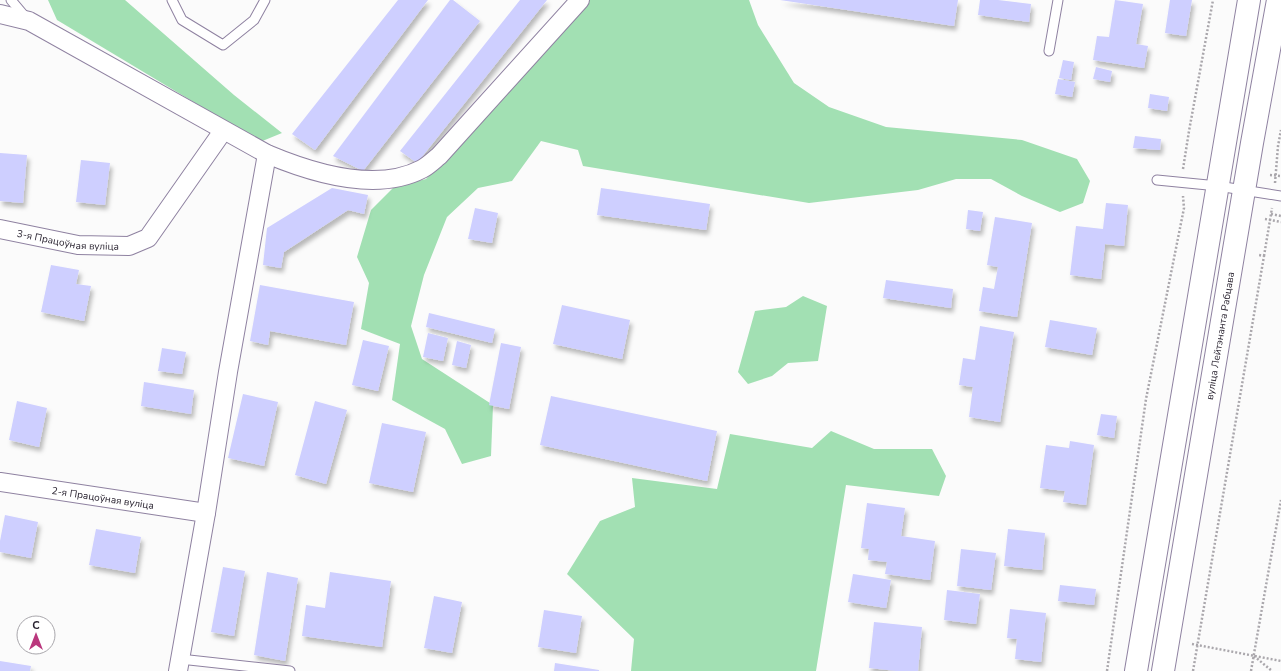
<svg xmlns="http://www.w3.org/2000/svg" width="1281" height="671" font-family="'Nunito Sans',sans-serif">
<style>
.green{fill:#a2e0b3}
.building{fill:#cecfff;filter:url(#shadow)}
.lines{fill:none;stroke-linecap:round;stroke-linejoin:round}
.service-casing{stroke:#8f82a1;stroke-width:11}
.minor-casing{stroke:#8f82a1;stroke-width:20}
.trunk-casing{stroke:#8f82a1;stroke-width:24}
.path{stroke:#aaa7ac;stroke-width:2.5;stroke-dasharray:2 2;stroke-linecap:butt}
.service{stroke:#fff;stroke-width:9}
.minor{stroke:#fff;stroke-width:18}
.trunk{stroke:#fff;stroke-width:22}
.labels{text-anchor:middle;stroke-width:4;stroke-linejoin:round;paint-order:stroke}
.street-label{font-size:10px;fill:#28222f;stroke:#fff}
</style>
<defs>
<filter id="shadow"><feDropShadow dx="2.5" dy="4.5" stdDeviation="2" flood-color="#0004"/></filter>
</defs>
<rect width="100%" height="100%" fill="#fbfbfb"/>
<!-- green -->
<path class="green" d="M48 0H125L234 95 282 133 260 142 57 20Z
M587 0H749L758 25 794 83 829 107 886 127 1022 140 1077 159 1090 181 1083 203 1060 212 1022 196 991 179H956L918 190 809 203 583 166 578 150 541 141 512 181 478 188 447 217 424 275 411 326 422 359 493 405 491 456 462 464 445 429 392 400 400 344 361 329 369 283 357 257 371 210 394 187 426 179 515 78Z
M803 296 827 306 818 361 788 363 772 376 748 384 738 372 755 311 786 307Z
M831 431 874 449H932L946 476 939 496 846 485 816 671H631L634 639 567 574 600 521 635 507 632 478 717 489 730 434 812 448Z"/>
<!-- building -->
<path class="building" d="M398 0H428L315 150 292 134Z
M450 0H453L480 21 363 171 333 156Z
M520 0H547L417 163 400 151Z
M780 0H958L954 26Z
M980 0H998L1031 4 1029 22 978 15Z
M1115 0 1143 4 1136 44 1148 46 1144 68 1093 60 1097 36 1109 37Z
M1170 0H1192L1186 36 1165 33Z
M1063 60 1074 62 1071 80 1059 78Z
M1096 67 1112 71 1110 82 1093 79Z
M1058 79 1075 82 1072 97 1055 94Z
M1150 94 1169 97 1167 111 1148 108Z
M1135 136 1161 139 1160 150 1133 148Z
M0 153 27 155 23 203 0 201Z
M81 160 110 163 105 205 76 202Z
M332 188 368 195 364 214 348 210 284 252 281 268 263 265 267 228Z
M601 188 710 204 706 230 597 215Z
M1106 203 1128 205 1124 246 1105 244 1101 279 1070 275 1076 226 1103 229Z
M475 208 498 213 492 243 468 239Z
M968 210 983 212 980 231 966 229Z
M995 217 1032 223 1017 317 979 311 983 287 994 289 998 267 987 265Z
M51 265 79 270 76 284 91 286 84 321 41 312Z
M886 280 953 289 951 308 883 298Z
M260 285 354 302 346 345 270 331 268 345 250 341Z
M562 305 630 320 622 359 553 344Z
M429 313 495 329 492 343 426 327Z
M1050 320 1097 328 1092 355 1045 347Z
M980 326 1014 332 1000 422 969 417 973 387 959 385 963 358 975 360Z
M428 333 448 338 443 361 423 357Z
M363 340 389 346 378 391 352 385Z
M457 341 471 345 466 368 452 365Z
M501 343 521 347 509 409 489 405Z
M162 348 186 352 182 374 158 371Z
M144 382 194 390 191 414 141 406Z
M243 394 278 402 264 466 228 458Z
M551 396 717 431 707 481 540 445Z
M17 401 47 408 39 447 9 440Z
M315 401 347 410 326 484 295 475Z
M1101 414 1117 416 1114 438 1097 435Z
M382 423 426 432 413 492 369 483Z
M1070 441 1094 445 1086 505 1063 502 1065 491 1040 488 1046 445 1069 448Z
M867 503 905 508 901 536 935 541 930 580 885 574 887 562 868 560 869 549 861 548Z
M5 515 38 522 31 558 0 552V541Z
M96 529 141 537 135 573 89 565Z
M1008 529 1045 533 1042 570 1004 566Z
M961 549 996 553 991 590 957 586Z
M223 567 245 571 234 636 211 632Z
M267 572 298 578 285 661 254 655Z
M330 572 391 581 382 647 302 636 306 605 325 608Z
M853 574 891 580 886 608 848 602Z
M1060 585 1096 589 1094 605 1058 601Z
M947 590 980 594 976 624 944 620Z
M434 596 462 602 452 653 424 648Z
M1010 609 1046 613 1041 662 1015 659 1017 639 1007 638Z
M544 610 582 616 576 653 538 647Z
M874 622 922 627 918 671H897L869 668Z
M0 661 31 666 30 671H0Z
M555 663 599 670V671H554Z"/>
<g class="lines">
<defs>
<path id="service" d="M11 0 27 19
M172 0 182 20 223 45 254 20 265 0
M1049 51 1058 0
M1157 180 1218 186 1281 196
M180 659 290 671"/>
<g id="minor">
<path d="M0 14 29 21 267 154C312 173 376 193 422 169 428 166 434 160 439 156L580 0"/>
<path id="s1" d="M0 229 78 245 129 246 148 238 223 131"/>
<path id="s2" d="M0 482 206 513"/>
<path d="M178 671 206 513 228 372 267 154"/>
</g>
<g id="trunk">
<path d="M1136 671 1249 0"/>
<path id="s3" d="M1163 671 1252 143 1278 0"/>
</g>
</defs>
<!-- service casing -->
<use href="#service" class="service-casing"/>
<!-- minor casing -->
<use href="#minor" class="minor-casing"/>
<!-- trunk casing -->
<use href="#trunk" class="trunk-casing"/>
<!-- path -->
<path class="path" d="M1183 169 1189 131 1213 0
M1270 175 1281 176
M1275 183 1278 146 1281 130
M1271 214 1281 216
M1265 219 1281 222
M1264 256 1272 208
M1192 644 1281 661
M1254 656 1272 671
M1107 671 1146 399 1184 208 1183 196
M1193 671 1264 256 1259 255
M1251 671 1281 500"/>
<!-- service -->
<use href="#service" class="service"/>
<!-- minor -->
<use href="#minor" class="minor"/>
<!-- trunk -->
<use href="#trunk" class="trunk"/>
</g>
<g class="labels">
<!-- street labels -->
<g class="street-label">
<text dy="4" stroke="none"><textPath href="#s1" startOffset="69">3-я Працоўная вуліца</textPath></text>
<text dy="4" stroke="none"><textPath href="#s3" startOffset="340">вуліца Лейтэнанта Рабцава</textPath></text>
<text dy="4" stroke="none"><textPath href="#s2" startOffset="104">2-я Працоўная вуліца</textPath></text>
</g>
</g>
<!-- north arrow -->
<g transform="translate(36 635)"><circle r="19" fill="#ffffff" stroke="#a9a7ac"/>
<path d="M0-3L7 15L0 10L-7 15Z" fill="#ba377d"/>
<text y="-6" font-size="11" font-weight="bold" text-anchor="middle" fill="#28222f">С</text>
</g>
</svg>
